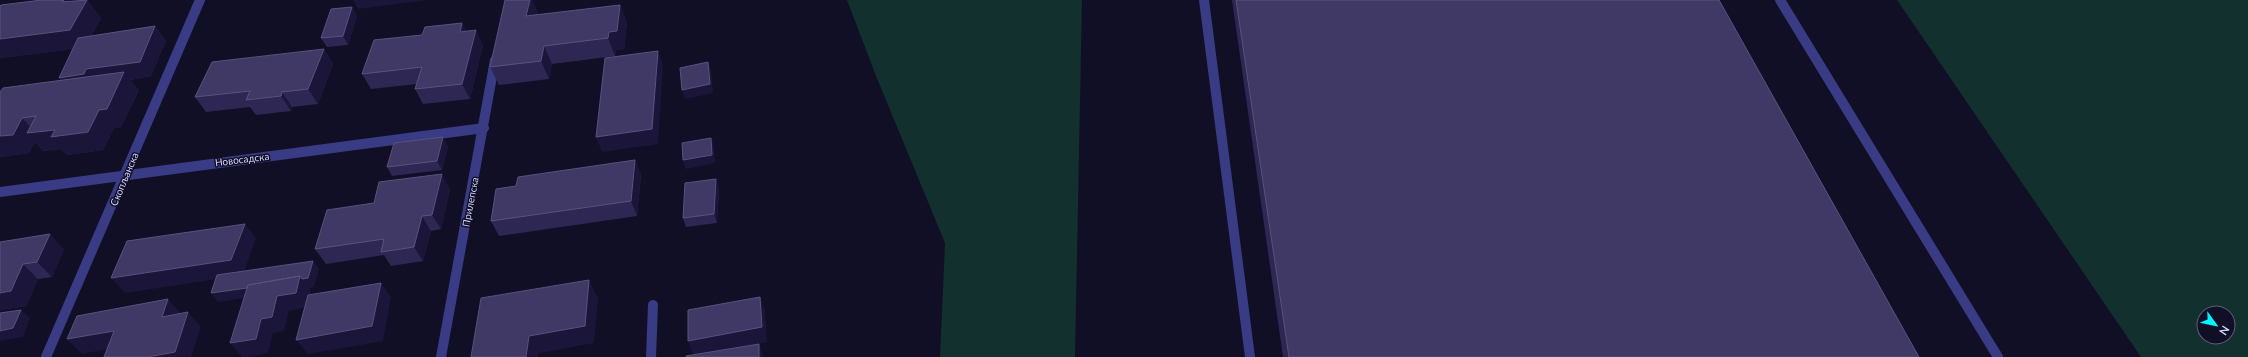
<svg xmlns="http://www.w3.org/2000/svg" width="2248" height="357" font-family="Lato,sans-serif">
<style>
.green{fill:#12302d;fill-rule:evenodd}
.lines{fill:none;stroke-linecap:round;stroke-linejoin:round}
.lane{stroke:#393b85;stroke-width:10}
.street{stroke:#393b85;stroke-width:10}
.wall{fill:#2e2754}
.shaded-wall{fill:#1b1639}
.building{fill:#403966;stroke:#57527e}
.labels{text-anchor:middle;stroke-width:3;stroke-linejoin:round;paint-order:stroke}
.street-label{font-size:10px;fill:#d5d3ff;stroke:#110f25}
</style>
<rect width="100%" height="100%" fill="#110f25"/>
<!-- green -->
<path class="green" d="M847 0H1082L1075 357H940L945 243 876 76Z
M1897 0H2248V357H2141ZM2204 313H2228V337H2204Z"/>
<g class="lines">
<!-- lane -->
<path class="lane" d="M1204 0 1250 357
M1780 0 1998 357"/>
<!-- street -->
<path class="street" d="M0 192 484 128
M46 357 200 0
M441 357 495 60
M651 357 653 305"/>
</g>
<!-- wall -->
<path class="wall" d="M84 0H87L101 18 91 36 155 26 166 41 151 76 130 80 139 90 121 127 114 128 103 150 67 155 61 149 43 151 35 142 29 153 0 157V92L61 80 72 49 0 58V6L69 2Z
M530 0H532L538 13V15L620 5 627 23 624 49 616 50 615 56 552 64 549 79 499 85 490 67Z
M1232 0H1719L1919 357H1283Z
M352 7 357 16 348 45 327 47 321 38Z
M462 23 466 31 483 45 470 99 423 104 415 89 417 84 371 89 362 74 422 35Z
M324 49 333 64 318 104 292 107 291 111 256 115 250 107 206 112 195 97Z
M448 146 442 170 392 176 387 167Z
M635 160 641 175 637 216 499 236 491 221 516 186Z
M719 188 717 223 686 227 683 218Z
M450 189 441 229 431 231 423 261 391 266 384 255 326 264 315 249 374 203Z
M0 242 64 249 52 277 38 279 26 306 0 310Z"/>
<!-- shaded-wall -->
<path class="shaded-wall" d="M64 0H68L79 14 87 0 101 18 84 48 0 58V39L62 2Z
M353 0H427L358 9Z
M530 0H532L538 13 534 34 526 16Z
M620 5 627 23 624 49 616 50 615 56 608 38 609 32Z
M352 7 357 16 348 45 343 36Z
M462 23 470 38 460 32Z
M155 26 166 41 151 76 130 80 139 90 121 127 114 128 103 150 67 155 61 149 43 151 35 142 29 153 0 157V136L22 118 35 132 71 93 59 78 86 69Z
M476 30 483 45 470 99 462 84Z
M544 46 552 64 549 79 541 61Z
M324 49 333 64 318 104 308 89Z
M658 51 663 66 658 144 602 152 596 137Z
M708 62 711 71 713 93 685 99 682 90Z
M282 92 292 107 291 111 281 96Z
M443 137 448 146 442 170 437 161Z
M711 138 714 146 715 163 686 169 683 160Z
M635 160 641 175 637 216 631 201Z
M442 174 450 189 441 229 432 215Z
M716 179 719 188 717 223 714 214Z
M422 216 431 231 423 261 414 247Z
M245 224 256 238 243 275 125 293 111 278Z
M50 234 64 249 52 277 37 262Z
M313 261 319 269 314 287 309 288 311 291 307 307 289 311 284 331 273 333 268 353 247 357H242L230 343 261 319 277 296 296 290 218 302 211 293 300 276Z
M23 264 38 279 26 306 0 310V293Z
M589 280 598 298 594 343 539 353 538 357H526L529 336Z
M381 283 391 297 383 341 308 354 296 340Z
M760 297 765 311 767 342 694 356 688 341Z
M168 299 181 314 162 317Z
M21 310 30 318 23 337 0 341V331Z
M188 312 201 327 191 357H148Z
M114 331 128 345 82 354 67 339Z
M759 344 764 357H759Z"/>
<!-- building -->
<path class="building" d="M42 0H64L62 2 87 0 70 30 0 39V6L1 5Z
M505 0H530L526 16 620 5 617 31 609 32 608 38 544 46 541 61 490 67Z
M1236 0H1719L1919 357H1289Z
M352 7 343 36 321 38 331 9Z
M462 23 460 32 476 30 462 84 415 89 422 67 362 74 374 40 422 35 425 27Z
M155 26 140 62 86 69 84 74 59 78 78 38Z
M324 49 308 89 282 92 281 96 246 100 250 91 195 97 212 62Z
M658 51 652 129 596 137 605 58Z
M708 62 710 84 682 90 680 68Z
M124 72 107 109 99 110 88 132 51 137 55 130 27 133 36 116 22 118 13 135 0 136V92L3 88Z
M443 137 437 161 387 167 394 143Z
M711 138 712 155 683 160 682 143Z
M635 160 631 201 491 221 496 189 516 186 518 177Z
M442 174 432 215 422 216 414 247 381 252 384 239 315 249 327 210 374 203 379 182Z
M716 179 714 214 683 218 685 183Z
M245 224 231 260 111 278 127 241Z
M50 234 37 262 23 264 11 291 0 293V242Z
M313 261 308 278 302 279 300 276 248 285 247 288 211 293 217 275Z
M300 276 296 293 277 296 272 317 261 319 256 339 230 343 248 285Z
M589 280 585 326 529 336 526 357H471L481 298Z
M381 283 372 326 296 340 308 295Z
M760 297 762 327 688 341V310Z
M168 299 162 317 188 312 175 352 148 357H104L114 331 67 339 77 316Z
M21 310 13 328 0 331V313Z
M759 344V357H686V356Z"/>
<g class="labels">
<!-- street labels -->
<g class="street-label">
<text transform="translate(242 159) rotate(-7)" y="4">Новосадска</text>
<text transform="translate(124 179) rotate(-67)" y="4">Скопљанска</text>
<text transform="translate(470 202) rotate(-79)" y="4">Прилепска</text>
</g>
</g>
<!-- north arrow -->
<g transform="translate(2216 325) rotate(123)"><circle r="19" fill="#110f25" stroke="#5f5d7c"/>
<path d="M0-3L7 15L0 10L-7 15Z" fill="#00f5fe"/>
<text y="-6" font-size="11" font-weight="bold" text-anchor="middle" fill="#d5d3ff">N</text>
</g>
</svg>
